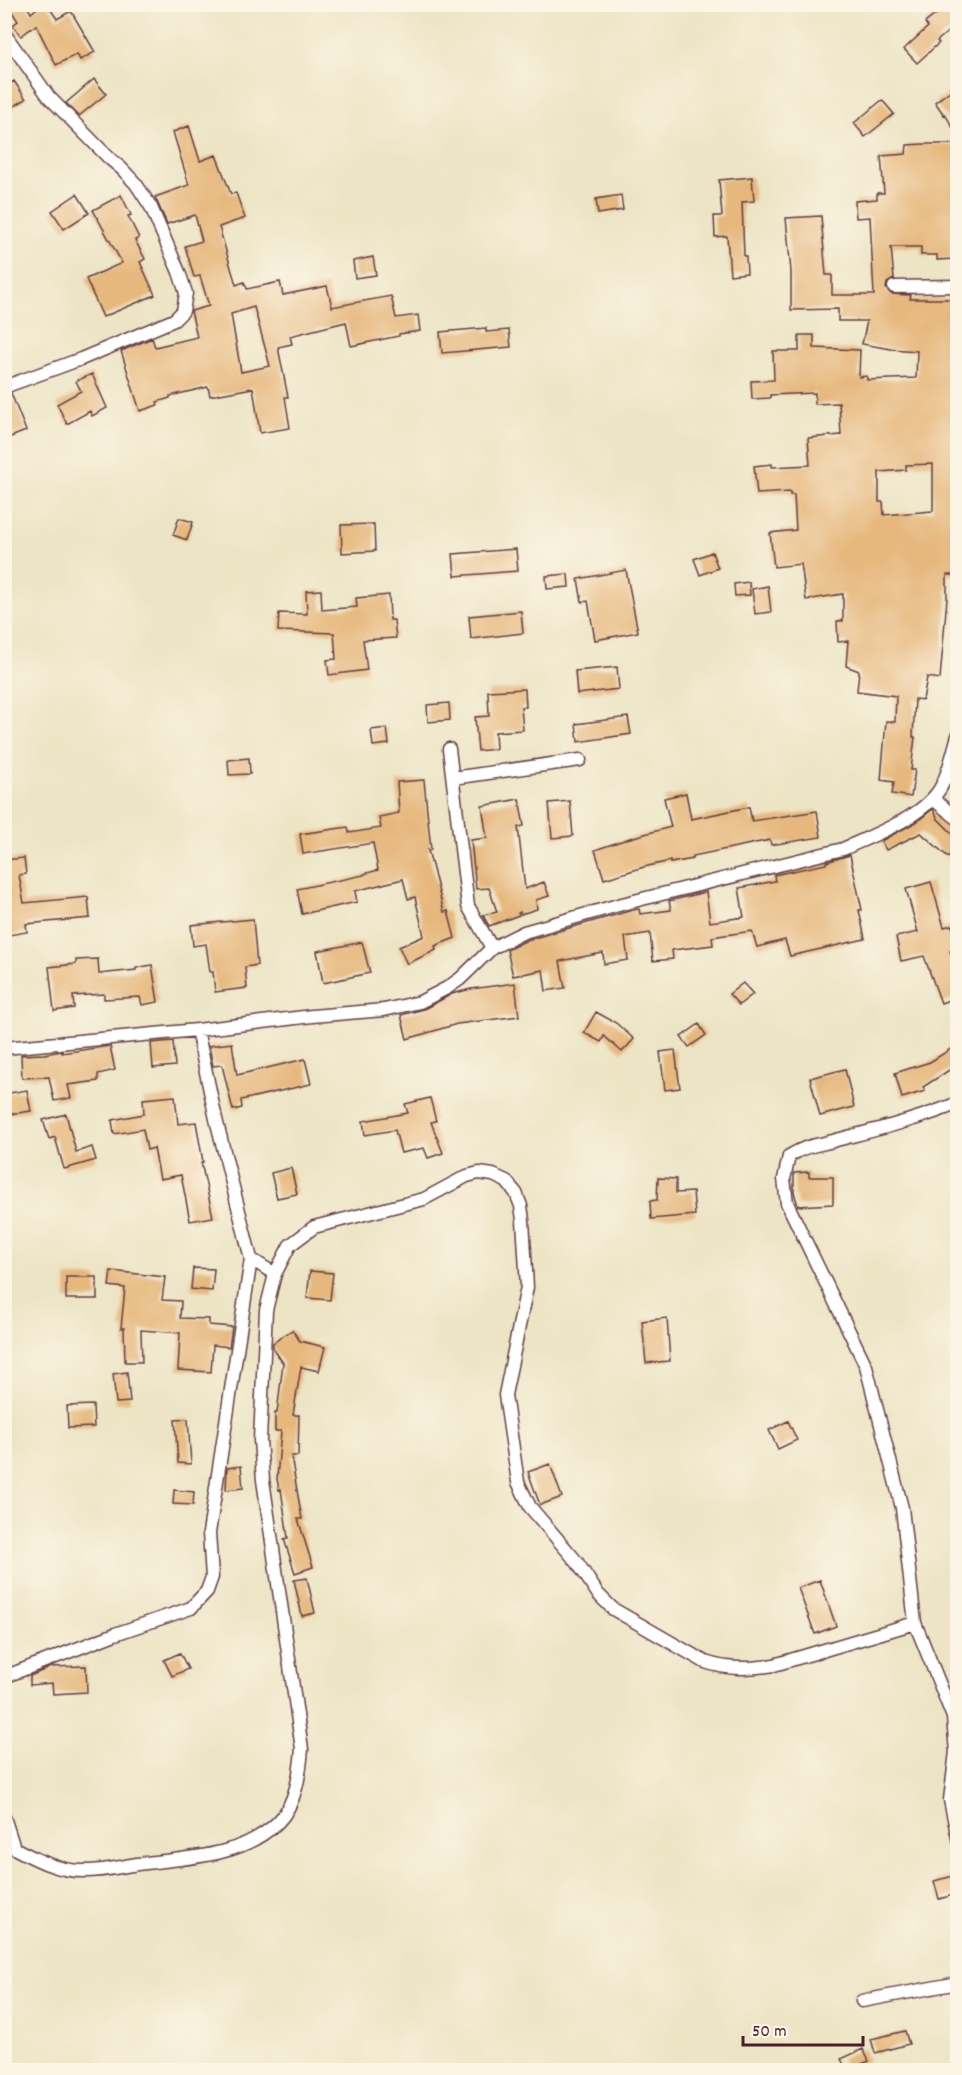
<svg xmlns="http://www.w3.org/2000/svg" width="962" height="2075" font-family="Dekko,sans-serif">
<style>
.building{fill:#e6b87e;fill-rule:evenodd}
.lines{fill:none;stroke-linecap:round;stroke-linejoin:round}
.minor-casing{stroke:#623d42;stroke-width:15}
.minor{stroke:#fff;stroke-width:12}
</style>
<rect width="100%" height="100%" fill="#fcf5e5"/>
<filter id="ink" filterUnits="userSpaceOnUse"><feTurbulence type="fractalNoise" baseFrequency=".0167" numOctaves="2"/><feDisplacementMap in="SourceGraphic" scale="12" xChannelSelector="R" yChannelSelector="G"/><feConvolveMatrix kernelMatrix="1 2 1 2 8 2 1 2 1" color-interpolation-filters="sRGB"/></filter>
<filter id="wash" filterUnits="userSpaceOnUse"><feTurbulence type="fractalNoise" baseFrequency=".008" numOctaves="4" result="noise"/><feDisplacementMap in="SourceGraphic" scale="24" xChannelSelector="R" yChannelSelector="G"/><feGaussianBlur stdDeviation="1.35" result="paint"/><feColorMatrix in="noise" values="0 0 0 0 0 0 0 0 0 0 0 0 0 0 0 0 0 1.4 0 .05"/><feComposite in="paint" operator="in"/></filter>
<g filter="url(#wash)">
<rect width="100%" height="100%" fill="#ece4c4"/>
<g id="blocks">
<!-- building -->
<path class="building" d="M7 4H26L31 13 42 4H47L57 19 71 11 95 52 80 60 77 54 56 65 36 25 21 36 13 25 18 21Z
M949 4H957V24L937 41 939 43 917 63 904 49 928 27 925 23Z
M94 79 106 94 79 116 66 103Z
M14 81 26 99 13 107 4 93V87Z
M957 86V135L945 114 944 115 935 102Z
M882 100 894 114 865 137 854 123Z
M189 126 200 161 216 155 231 194 236 193 245 218 219 227 236 285 244 282 247 289 280 282 283 295 327 286 332 307 391 296 396 318 418 315 420 331 399 334V336L351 346 346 322 290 336 292 344 278 347 288 397H285L290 428 260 433 253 388 210 396 208 387 170 396V398L157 402 158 405 140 411 121 351 152 338 155 347 197 337 191 311 209 306 200 276 194 277 185 246 202 241 195 215 167 224 155 197 189 185 173 132ZM254 307 270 366 241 372 231 314Z
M924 144H957V259L937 260V255H921V247H891L894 279 887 283 886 288 891 294 911 295 910 299H957V575H947V598L940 679 927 677 923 700 915 699 913 737H915L911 770H915L911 797 892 794 894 782 881 780 886 721 895 722 896 696 857 691 859 671 846 666 848 641 838 642 837 621H843V594L806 600 801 564 774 567 770 533 796 530 794 495H790V492L757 494 754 466 772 464V467L810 465 808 438 841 435 839 403 815 404V393L770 395V398L752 399 751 381 774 380 773 351H799V335H814V348L860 350 859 377 867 376V380L916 378 917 351 891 349 862 344 867 321H838V309L791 310V272L786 218 821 216 826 275H832V295H874L870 217 856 218 855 201 877 199V193H884L881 156 906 154 907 145ZM933 464V511L884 515 883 502H879V472L906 470V465Z
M752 177 754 201 742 202 744 256H746L747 273 730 275 727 236 715 237 714 216H722L719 180Z
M77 194 89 213 64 229 52 211Z
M121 195 131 215 128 216 139 238 135 240 145 259 140 262 155 295 103 317 86 279 122 263 93 210Z
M621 195 623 210 598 214 596 199Z
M373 257 376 275 355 278 353 261Z
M486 328V332L509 330 511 347 442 353 440 332Z
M92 374 107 408 92 416 90 411 67 424 57 404 81 391 76 381Z
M11 393 26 431 8 438 4 429V395Z
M179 518 193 522 187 540 173 535Z
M374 524 375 551 342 553 341 525Z
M516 549 518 571 455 576 453 554Z
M712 552 718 568 700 575 694 559Z
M626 570 638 632 595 640 588 601 582 602 578 579Z
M568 574 569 587 547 589 546 576Z
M749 582 750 595 735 596 734 584Z
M768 586 771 612 755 614 752 589Z
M321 590 322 610 357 607 356 598 389 595 390 620H394L396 638 363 640 367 670 329 675 327 660 336 659 334 633 278 631 279 613 307 614 306 591Z
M521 611 523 633 471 639 469 616Z
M617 667 619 689 577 694 575 671Z
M525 689 526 707H521L523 730 495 732 496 749 478 751 475 717 489 716 488 691Z
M449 703 450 720 428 722 427 705Z
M628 717 631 734 578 742 576 724Z
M387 728 389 744 373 746 371 730Z
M249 758 250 774 229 775 228 760Z
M424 780 431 850H428L444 912 448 911 455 938 435 946 436 950 407 964 399 947 424 936 415 897 408 899 403 879 355 891 357 902 302 914 297 889 364 875V874L378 870 373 843 303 854 300 834 348 827 349 833 381 828 379 817 399 813 397 782Z
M686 793 691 819 749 807 752 821 817 811 821 837 771 845 770 840 693 856V859L670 863V861L644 867 604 879 595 850 630 838 671 827 664 798Z
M519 799 524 826 518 827 525 889 544 882 549 896 536 900 537 909 521 914 520 912 518 913 519 915 489 926 483 915 497 912 489 888 476 889 471 840 487 838 482 806Z
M570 801 573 836 552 838 549 803Z
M933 809 938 819 957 838V847L948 857 921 833 886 850 881 841 916 822Z
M850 855 862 910H859L865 939 790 956 785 940 757 947 752 931 712 937 713 945 672 950 673 959 653 961 650 933 625 937 628 960 604 964 603 953 560 961 565 988 546 991 543 970 513 976 507 950 527 940 633 910 639 909 640 914 671 910 669 901 706 892 710 922 744 917 739 888 775 881 774 875 826 864V862Z
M24 858 26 874 19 875 24 903 88 897 90 918 26 924 27 932 9 935 6 917H9L4 892V860Z
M931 882 944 927 952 925 957 949 950 951 957 970V997L941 1003 924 956 901 961 896 937 918 932 906 889Z
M253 919 257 965 245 967 247 988 215 992 213 972H210L206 944 193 946 191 925Z
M362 942 370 973 323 983 317 951Z
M98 959 99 974 136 970V968L152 965 158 1002 142 1005 140 997 104 999V994L73 996 74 1008 54 1011 49 967 76 964V960Z
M515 983 519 1016 457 1024 407 1039 401 1015 424 1009 452 994 471 989Z
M743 983 753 994 739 1005 729 994Z
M596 1012 616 1023 634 1039 622 1052 604 1036 601 1042 584 1033Z
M699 1024 706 1035 689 1047 681 1037Z
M173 1041 175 1066 153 1068 151 1043Z
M232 1043 237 1075 305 1059 311 1084 241 1100 242 1108 233 1110 222 1065 213 1066 209 1046Z
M957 1045V1065L923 1087 925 1091 902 1098 895 1073 930 1062Z
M110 1046 115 1070 98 1074V1081L68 1085 71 1098 54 1101 49 1077 22 1078 21 1055 44 1054 62 1051V1053Z
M675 1050 680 1088 665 1090 660 1052Z
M845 1069 854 1107 820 1116 810 1078Z
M27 1090 31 1111 4 1115V1094Z
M175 1096 178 1124 196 1122 203 1162H201L213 1217 190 1221 181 1175 160 1179 154 1148 147 1150 143 1129 114 1134 112 1120 144 1114 143 1099Z
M430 1098 436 1121 431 1122 443 1153 428 1158 424 1148 401 1153 395 1130 365 1135 363 1121 408 1113 405 1104Z
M66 1114 76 1152 92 1147 96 1160 64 1169 55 1137 49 1139 43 1120Z
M291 1168 297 1194 277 1198 271 1173Z
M809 1172V1177H833V1204L798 1206 794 1192V1173Z
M658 1178 676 1179V1193L693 1192 695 1215 651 1219 650 1201 657 1200Z
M193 1268 214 1269 212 1291 191 1289Z
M111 1271 165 1277 162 1300 181 1301 180 1318 209 1319V1325L232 1327 229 1347 213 1345 211 1372 178 1370 180 1333 141 1330 142 1362H125L124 1328H121L125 1288 109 1286Z
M310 1271 333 1273 330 1300 307 1298Z
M66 1277H97V1299H66Z
M667 1318 670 1361 646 1363 642 1321Z
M292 1330 300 1341 325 1347 319 1371 301 1367 293 1415H299L298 1456H291L302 1519H298L313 1567 295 1573 284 1539 288 1538 281 1489 279 1490 277 1479 281 1431H275V1413H277L283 1363 273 1348V1343Z
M127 1372 130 1402 116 1403 113 1374Z
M93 1405 94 1427 68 1428 67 1406Z
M188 1419 191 1464 178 1463 175 1420Z
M788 1421 797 1440 778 1449 769 1430Z
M550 1464 562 1497 540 1505 528 1472Z
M241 1466 243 1488 226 1490 227 1468Z
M174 1490 194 1492 193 1505 173 1504Z
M307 1578 315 1613 302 1616 294 1580Z
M820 1580 836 1626 815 1634 798 1588Z
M180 1653 188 1669 172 1676 164 1660Z
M86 1666 87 1692 53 1694 52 1683 30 1685V1676L51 1667Z
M957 1875V1894L939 1899 934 1881Z
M905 2031 909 2044 875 2053 871 2039Z
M863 2049 869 2061 847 2070 841 2059Z"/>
</g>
</g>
<g filter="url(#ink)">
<use href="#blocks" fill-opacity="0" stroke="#623d42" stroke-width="1.5"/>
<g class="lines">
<defs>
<path id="minor" d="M4 33 49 97 109 158 122 169 136 184 151 207 179 272 186 293 183 311 174 320 81 359 4 387
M894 287 958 286
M449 749 468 906 492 948
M453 778 580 760
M933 799 958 819
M4 1048 197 1030 312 1016 384 1010 420 1002 447 988 460 979 492 948 524 932 622 904 843 849C873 835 927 816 942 785 950 769 953 752 958 736
M958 1103C918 1120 874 1130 833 1141 814 1146 807 1145 789 1156L784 1179 787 1203 866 1366 902 1508 915 1623 953 1717 956 1752 950 1800 958 1838
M251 1259 275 1274
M4 1677 115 1634 191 1608 207 1591 212 1577 209 1533 251 1259 216 1119 197 1030
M4 1817 14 1848C35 1859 58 1871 82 1871 100 1872 119 1867 137 1864 185 1858 241 1858 278 1822 296 1804 300 1773 302 1749L263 1480 260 1440 266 1310 275 1274 290 1245 314 1227 424 1199 467 1176 479 1173 493 1175 506 1181 516 1193 521 1206 523 1220 527 1287 505 1395 518 1482 530 1507 577 1562 598 1594 613 1609 705 1662C728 1670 750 1669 774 1665L915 1623
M862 2001 958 1983"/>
</defs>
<!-- minor casing -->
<use href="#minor" class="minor-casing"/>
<!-- minor -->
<use href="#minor" class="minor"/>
</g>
</g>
<!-- margin -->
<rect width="962" height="2075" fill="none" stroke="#fcf5e5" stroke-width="24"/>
<!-- scale -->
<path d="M743 2036v9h120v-9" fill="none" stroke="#4a1f2b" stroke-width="3"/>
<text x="752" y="2036" font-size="18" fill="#4a1f2b" stroke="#fcf5e5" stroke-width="4.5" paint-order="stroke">50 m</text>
</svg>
